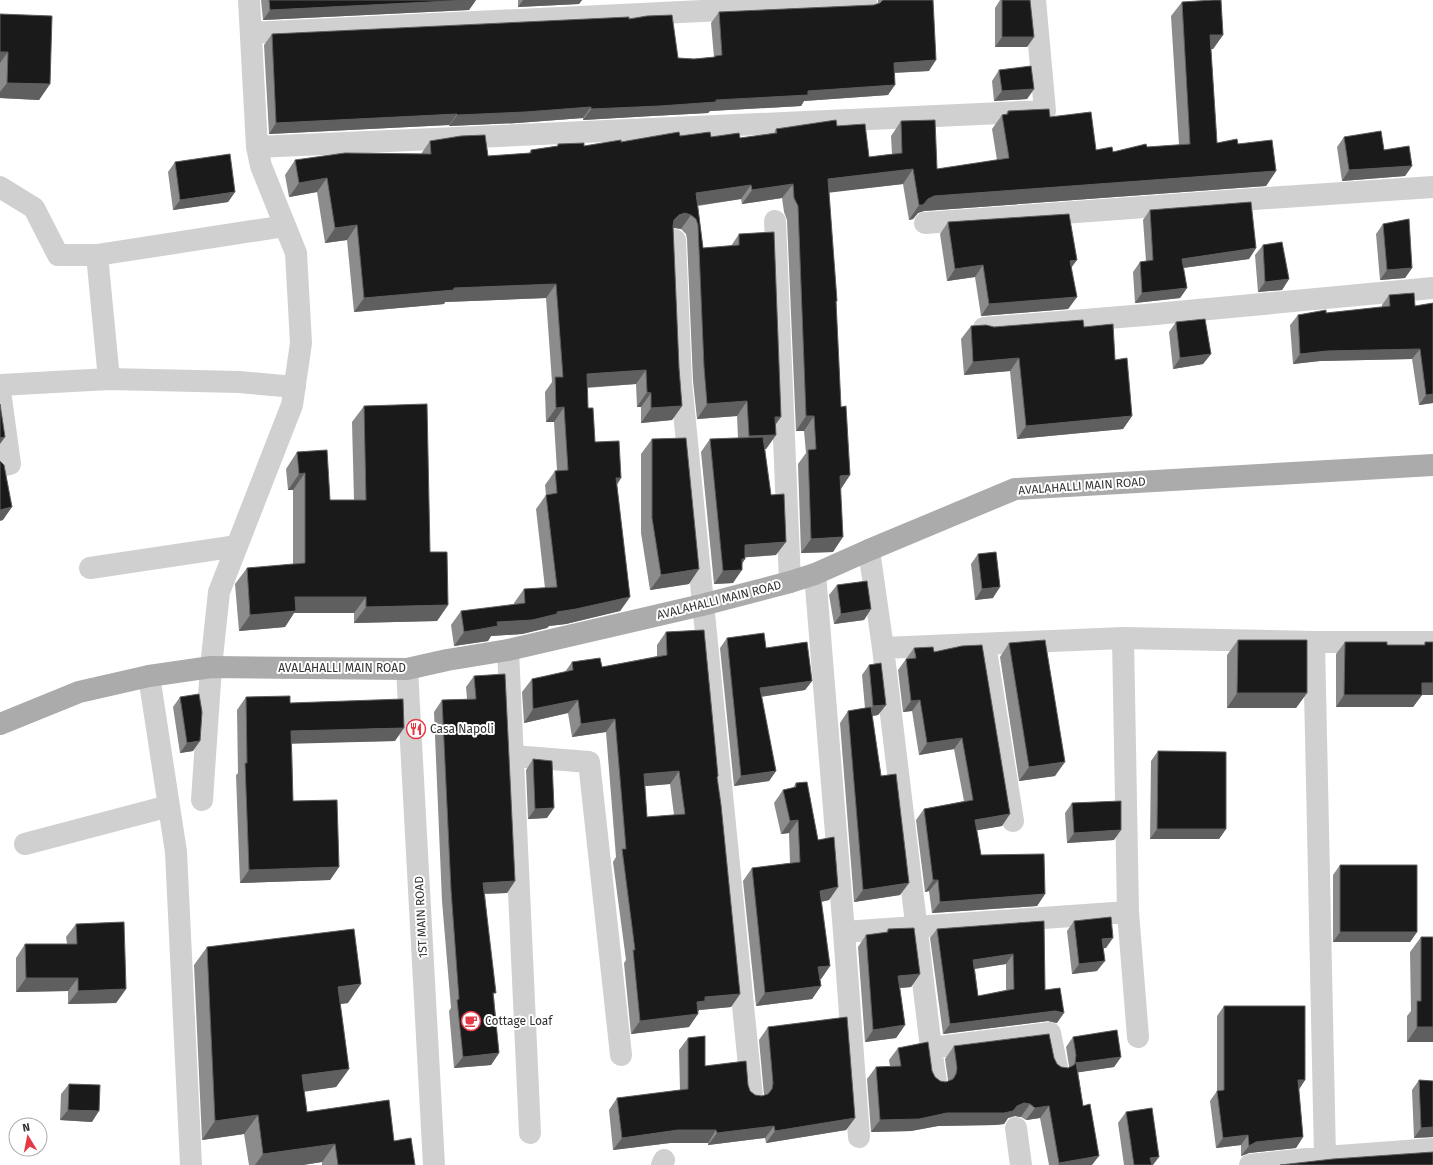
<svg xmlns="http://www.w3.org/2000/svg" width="1433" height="1165" font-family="'Fira Sans',sans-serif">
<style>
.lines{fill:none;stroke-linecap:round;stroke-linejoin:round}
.minor{stroke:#d0d0d0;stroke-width:22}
.major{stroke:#ababab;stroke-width:22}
.wall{fill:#8c8c8c;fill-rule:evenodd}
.shaded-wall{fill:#5f5f5f}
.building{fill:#1a1a1a;stroke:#5f5f5f;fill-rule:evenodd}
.labels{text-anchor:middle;stroke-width:4;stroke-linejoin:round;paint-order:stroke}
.street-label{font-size:12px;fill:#333;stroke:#fff}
.poi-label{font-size:12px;fill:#333;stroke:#fff;text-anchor:start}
</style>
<rect width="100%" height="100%" fill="#fff"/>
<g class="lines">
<!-- minor -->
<path class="minor" d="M251 33 866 3
M257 147 1045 111 1035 0
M0 187 34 208 58 255H97L109 379
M775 221 790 582
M925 223 1268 198 1433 187
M675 240 681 382 752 1096
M97 255 285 226
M984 328 1145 315 1433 288
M0 385 109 379 239 382 295 387
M0 391 10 464 0 466
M869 550 883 648 931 1048 936 1082
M90 568 237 546
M815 574 844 932 859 1137
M1123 638 1128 912
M1314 642 1325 1157
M985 644 1013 821
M883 648 1123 638 1314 642H1433
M508 650 530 1133
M407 669 434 1165
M149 676 176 852 191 1165
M513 756 589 762 621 1055
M202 800 211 667 219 592 292 405 301 343 296 253 261 166 257 147 249 0
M25 844 169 806
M844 932 1128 912 1138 1037
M931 1048 1050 1033 1057 1068
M1016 1128 1021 1165
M662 1165 664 1160
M1250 1165 1325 1157 1433 1149"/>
<!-- major -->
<path class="major" d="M0 724 79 692 149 676 211 667 407 669 447 660 508 650 702 605 790 582 815 574 869 550 1015 489 1433 465"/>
</g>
<!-- wall -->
<path class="wall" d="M261 0H476L469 10 263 20Z
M518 0H582L579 4 518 7Z
M878 0H933L929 71 895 73 888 95 804 101 801 106 710 111 708 113 652 116 583 120V118L517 123 449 126V125L269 134 264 45 272 34 629 19 678 58 694 59 714 57 711 23 719 12 874 5 878 3Z
M1000 0H1030L1034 37 1027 47H995V8Z
M1182 2 1223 35 1213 49H1211L1217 143 1238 144 1276 171 1266 186 924 211 918 213 913 219 909 220 903 184 829 192 837 301 836 303 841 407 850 475 841 489 833 552 801 553 798 464 806 453 804 431H796L787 220 784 212 782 198 742 204 741 199 698 206 703 248 731 246 739 234 776 424V435L766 449H765L776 555 745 557V559L742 564 733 583 714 584 701 452 710 439 738 438 737 416 697 419 693 381 687 239 686 234 681 229 675 228H673L679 368 682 406 672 420 641 423V407H637L636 384 587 388 588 408 595 442 621 478 617 485 630 597 620 611 566 624 549 626 547 628 522 634 491 636 488 641 454 646 451 625 461 611 514 605V603L524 589 545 588 536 509 546 495 545 485 555 471 557 470 554 422H546L545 392 552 382 546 298 445 302 444 304 354 312 347 240 325 243 317 192 289 197 285 175 295 160 421 154 430 141 488 156 529 153 531 150 557 146 558 144 584 146 680 136 740 138 774 133 776 129 837 126 869 157 892 154 891 136 901 121 937 169 997 160 992 129 1002 115 1006 114 1008 111 1050 117 1096 150 1113 152 1147 147 1179 145 1171 16Z
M0 14 50 84 39 100 0 98Z
M999 70 1034 89 1027 99 994 101 992 81Z
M1344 137 1384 150 1412 166 1405 176 1342 181 1337 147Z
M175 162 235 192 228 202 173 210 168 172Z
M1150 210 1256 248 1249 259 1183 268 1187 288 1180 298 1135 303 1133 272 1140 262 1146 261 1143 220Z
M948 222 1071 268 1077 297 1068 309 981 316 975 277 947 281 940 234Z
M1383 224 1412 268 1405 278 1380 280 1376 234Z
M1263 245 1289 279 1282 290 1258 292 1255 255Z
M1389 295 1415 306 1433 303V403L1419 405 1412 359 1320 361 1293 364 1290 325 1298 315 1326 313 1382 307V305Z
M1176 322 1211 354 1203 364 1173 369 1169 332Z
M971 326 994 327H1084L1115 360 1132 416 1123 429 1017 439 1010 371 964 375 961 339Z
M364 406 430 552 448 605 437 621 354 623V613H294L285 627 239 631 235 584 247 568 293 564V490H288L286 469 297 452 330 500H354L352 422Z
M652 439 689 584 650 590 641 533V454Z
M978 554 993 598 975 600 971 564Z
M837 585 871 609 864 620 834 624 829 595Z
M666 632 717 778 740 994 731 1007 699 1010 689 1027 631 1034 624 963 626 960 613 862 616 857 606 732 572 737 568 713 524 723 522 692 532 679 565 672 572 662 602 667 657 656V645ZM670 784 674 815 647 817 645 786Z
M727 638 766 648 812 681 805 690 761 697 776 771 769 781 734 786 720 648Z
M1238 640 1307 693 1296 708H1227V655Z
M1345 642 1387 645H1424L1425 642 1422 695 1413 707H1336V654Z
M1009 643 1055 776 1019 781 1000 657Z
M914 648 934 652 1002 826 977 830 981 855 1045 894 1037 906 932 913 929 891 925 892 916 820 924 809 964 801 954 749 919 755 912 711 903 712 898 670Z
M869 665 886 705 878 715 872 716 900 895 854 902 840 723 848 711 865 708 862 675Z
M474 676 515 881 507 893 485 894 499 1053 491 1065 454 1068 449 1011 451 1008 442 901 434 712 442 700 467 699 466 687Z
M180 697 193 751 180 753 173 707Z
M246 697 290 703 395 741 292 743 293 801 339 867 330 880 240 883 236 775 238 773 237 710Z
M1158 751 1226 829 1219 839H1150L1151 761Z
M533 759 547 818 528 819 526 770Z
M796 783 818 840 838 887 829 900 821 902 830 966 821 979H820L821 986 812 999 756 1006 743 881 752 868 790 863 789 833 781 834 774 803 783 790 793 788Z
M1072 803 1114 840 1067 843 1065 813Z
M1340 865 1417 932 1410 942H1333V875Z
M1044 921 1045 990 1057 1023 1048 1021 943 1034 930 938 937 929ZM1006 964V990L978 996 975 969Z
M1074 921 1106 948H1103L1097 971 1072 974 1067 931Z
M76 924 126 989 116 1003 68 1004V991L16 992V958L25 944H67L66 937Z
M888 929 920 974 911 987 900 988 905 1025 896 1038 865 1042 858 947 866 935 886 933Z
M1421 937H1433V1042H1407V1016L1411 1011 1410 952Z
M207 947 348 1003 340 1004 349 1069 336 1087 304 1091 307 1112 394 1141 415 1165H322V1162L303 1165H249L244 1134 202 1140 194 965Z
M1224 1006 1305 1080 1299 1089 1303 1137 1296 1148 1249 1153 1241 1156V1145L1216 1148 1210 1101 1217 1091V1016Z
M768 1027 855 1118 846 1130 766 1143 765 1138 708 1145V1143H670L613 1150 609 1110 617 1098 680 1090 679 1050 688 1038 705 1066 748 1085 750 1091 755 1095 762 1096 764 1095 759 1040Z
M1073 1037 1121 1057 1114 1067 1078 1072 1092 1165H1049L1040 1118 1026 1120 1021 1117 1015 1116 1008 1118 1004 1124 995 1125 938 1126 911 1131 871 1132 867 1079 876 1067 890 1066 889 1060 898 1048 932 1071 935 1077 940 1081 946 1082 948 1081V1080L945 1059 954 1046 1054 1058 1057 1064 1061 1067 1068 1068 1069 1067V1066L1066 1047Z
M1419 1080 1433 1137 1414 1138 1412 1090Z
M69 1084 92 1122 60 1120 61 1094Z
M1126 1112 1153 1165H1124L1118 1123Z"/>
<!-- shaded-wall -->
<path class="shaded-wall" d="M470 0H476L469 10 263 20 270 10Z
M523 0H582L579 4 518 7Z
M1210 35H1223L1213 49 1200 50Z
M1002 37H1034L1027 47H995Z
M0 52H8L0 63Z
M936 60 929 71 886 73 894 63Z
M7 83 50 84 39 100 0 98V92Z
M895 85 888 95 804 101 801 106 710 111 708 113 652 116 583 120 591 109 716 100 808 91Z
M1034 89 1027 99 994 101 1002 91Z
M591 107 583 118 517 123 449 126 457 115Z
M457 114 449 125 269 134 276 123Z
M1412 166 1405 176 1342 181 1349 170Z
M913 169 903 184 818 194 828 179Z
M1276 171 1266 186 924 211 918 213 913 219 909 220 919 205 928 199 934 196Z
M327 178 317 192 289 197 299 183Z
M793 184 782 198 742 204 752 190Z
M751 185 741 199 686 207 696 193Z
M235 192 228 202 173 210 180 200Z
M685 213 691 215 681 229 675 228 669 229 674 220 679 215Z
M357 225 347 240 325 243 335 228Z
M1256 248 1249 259 1175 269 1182 259Z
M1077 260 1068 272 1070 261Z
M983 265 975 277 947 281 955 269Z
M1412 268 1405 278 1380 280 1387 270Z
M1289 279 1282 290 1258 292 1265 282Z
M556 284 546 298 445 302 444 304 354 312 364 298 454 288Z
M1187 288 1180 298 1135 303 1142 293Z
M1077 297 1068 309 981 316 989 304Z
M1420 349 1412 359 1320 361 1293 364 1300 354 1327 351Z
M1211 354 1203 364 1173 369 1180 358Z
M1019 358 1010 371 964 375 973 362Z
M646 370 636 384 577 388 587 374Z
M647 392 651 393 641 407H637Z
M1433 394V403L1419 405 1426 395Z
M747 401 737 416 697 419 707 404Z
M682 406 672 420 641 423 651 408Z
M564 407 554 422H546L556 408Z
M806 416H814L804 431H796Z
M1132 416 1123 429 1017 439 1026 426Z
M775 417H781L771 431Z
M776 435 766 449 739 451 749 436Z
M5 437 0 444V438Z
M305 473 293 490H288L299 474Z
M850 475 840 490V476Z
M616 478H621L611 492Z
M12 507 3 520 0 521V510Z
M843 537 833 552 801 553 811 539Z
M786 542 776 555 736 558 745 545Z
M742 559H745L737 570H742L733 583 714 584 723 571Z
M699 569 689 584 650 590 661 575Z
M1000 587 993 598 975 600 982 589Z
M295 597H366L354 613H294L285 627 239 631 250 615Z
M630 597 620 611 566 624 549 626 547 628 522 634 491 636 488 641 454 646 464 632 497 622 557 612Z
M448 605 437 621 354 623 366 607Z
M871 609 864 620 834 624 841 614Z
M812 681 805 690 753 698 760 688Z
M1422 683H1433V695H1422L1413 707H1336L1344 695Z
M1237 693H1307L1296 708H1227Z
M578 700 568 713 524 723 533 709Z
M920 700 912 711 903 712 911 701Z
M886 705 878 715 865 717 873 706Z
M615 719 606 732 572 737 581 724Z
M404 728 395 741 283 744 291 731Z
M962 738 954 749 919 755 927 743Z
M200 741 193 751 180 753 187 743Z
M1065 762 1055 776 1019 781 1029 767Z
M679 771 670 784 635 787 644 774Z
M776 771 769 781 734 786 741 776Z
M554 808 547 818 528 819 535 809Z
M1010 814 1002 826 967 832 975 820Z
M798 820 789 833 781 834 790 821Z
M1157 829H1226L1219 839H1150Z
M1121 830 1114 840 1067 843 1074 833Z
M339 867 330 880 240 883 249 870Z
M933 880H938L929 891 925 892Z
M515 881 507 893 475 894 483 883Z
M909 883 900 895 854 902 863 890Z
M838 887 829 900 811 904 820 891Z
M1045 894 1037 906 932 913 940 902Z
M1340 932H1417L1410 942H1333Z
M1113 938 1106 948 1095 949 1102 939Z
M1013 954 1006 964 966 970 973 960Z
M1105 961 1097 971 1072 974 1079 964Z
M830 966 821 979 809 980 818 967Z
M920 974 911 987 889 989 898 976Z
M26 978H78L68 991 16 992Z
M361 984 348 1003 325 1006 338 987Z
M821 986 812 999 756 1006 765 993Z
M126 989 116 1003 68 1004 78 991Z
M740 994 731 1007 699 1010 696 1014H698L689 1027 631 1034 640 1021 697 1002 705 997Z
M1055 1011 1064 1013 1057 1023 1048 1021 943 1034 950 1024Z
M905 1025 896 1038 865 1042 873 1030Z
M1417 1027H1433V1042H1407Z
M499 1053 491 1065 454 1068 463 1057Z
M1121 1057 1114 1067 1068 1074 1075 1063Z
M349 1069 336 1087 289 1094 302 1075Z
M1298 1080H1305L1298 1091Z
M1024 1103 1030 1104 1021 1117 1015 1116 1008 1118 1004 1124 995 1125 938 1126 911 1131 871 1132 880 1120 1017 1106Z
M1049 1106 1040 1118 1026 1120 1035 1108Z
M68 1110 99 1111 92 1122 60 1120Z
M258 1115 244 1134 202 1140 215 1121Z
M855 1118 846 1130 766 1143 775 1131Z
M774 1126 765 1138 708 1145 717 1133Z
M1433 1127V1137L1414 1138 1421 1128Z
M678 1130H716L708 1143H670L613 1150 622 1138Z
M1248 1135 1241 1145 1216 1148 1223 1138Z
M1303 1137 1296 1148 1249 1153 1241 1156 1249 1146 1256 1142Z
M335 1144 322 1162 303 1165H255L263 1154Z
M1099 1156 1092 1165H1058L1059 1163Z
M1159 1157 1153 1165H1146L1150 1158Z"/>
<!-- building -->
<path class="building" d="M269 0H470L270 10Z
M883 0H933L936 60 894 63 895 85 808 91V95L716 100V102L660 106 591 109V107L525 112 457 115V114L276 123 272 34 629 17V19L647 16 672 15 678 58 694 59 715 57V56L722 55 719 12 874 5 880 3Z
M1002 0H1030L1034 37H1002Z
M1213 0H1221L1223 35H1210L1217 143 1237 139 1238 144 1272 140 1276 171 934 196 928 199 923 205H919L913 169 828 179 837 301H836L841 407 846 406 850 475 840 476 843 537 811 539 808 450 816 449 814 416H806L798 206 794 198 793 184 752 190 751 185 696 193 703 248 739 245V234L774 232 781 417H775L776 435 749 436 747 401 707 404 704 367 698 225 696 219 691 215 685 213 679 215 674 220 673 226 679 368 682 406 651 408V393L647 392 646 370 587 374 588 408H593L595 442 619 441 621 478H616L630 597 576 609 557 612V614L532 620 497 622 498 626 464 632 461 611 525 603 524 589 557 587 546 495 557 493 555 471 568 470 564 407 556 408 555 377H563L556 284 454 288V290L364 298 357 225 335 228 327 178 299 183 295 160 345 153 431 154 430 141 461 136 485 135 488 156 531 153V150L558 146V144L584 143V146L621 140V142L679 132 680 136 710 132 711 137 739 133 740 138 777 133 776 129 836 120 837 126 865 124 869 157 902 153 901 121 935 120 937 169 1009 158 1002 115 1008 114V111L1049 109 1050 117 1091 112 1096 150 1112 147 1113 152 1146 144 1147 147 1190 144 1182 2Z
M0 14 52 16 50 84 7 83 8 52H0Z
M1031 66 1034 89 1002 91 999 70Z
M1381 131 1384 150 1409 146 1412 166 1349 170 1344 137Z
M230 154 235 192 180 200 175 162Z
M1251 202 1256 248 1182 259 1187 288 1142 293 1140 262 1153 260 1150 210Z
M1069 214 1077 260 1070 261 1077 297 989 304 983 265 955 269 948 222Z
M1409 219 1412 268 1387 270 1383 224Z
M1282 242 1289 279 1265 282 1263 245Z
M1414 293 1415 306 1433 303V394L1426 395 1420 349 1327 351 1300 354 1298 315 1326 310V313L1390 306 1389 295Z
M1205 319 1211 354 1180 358 1176 322Z
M1083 320 1084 327 1113 324 1115 360 1127 358 1132 416 1026 426 1019 358 973 362 971 326 986 325 994 327Z
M0 404 5 437 0 438Z
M427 404 430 552H447L448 605 366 607V597H295L296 611 250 615 247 568 305 563V473L299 474 297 452 327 450 330 500H366L364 406Z
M763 437 771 495 784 494 786 542 745 545V559H742V570L723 571 710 439Z
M686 438 699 569 661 575 652 518V439Z
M0 461 4 465 12 507 0 510Z
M996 552 1000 587 982 589 978 554Z
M867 581 871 609 841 614 837 585Z
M704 630 718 776 717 777 721 805 740 994 705 997V1001L697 1002 698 1014 640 1021 633 950H635L622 849H626L615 719 581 724 578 700 533 709 532 679 573 670 572 662 600 658 602 667 667 655 666 632ZM679 771 685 814 647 817 644 774Z
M764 633 766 648 807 642 812 681 760 688 776 771 741 776 727 638Z
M1045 640 1065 762 1029 767 1009 643Z
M1238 640H1307V693H1237Z
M1345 642H1387V645H1425V642H1433V683H1422V695H1344Z
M982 645 1010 814 975 820 981 855 1044 854 1045 894 940 902 938 880H933L924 809 973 800 962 738 927 743 920 700 911 701 906 659 916 658 914 648 933 647 934 652 962 646Z
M881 663 886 705 873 706 869 665Z
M505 674 515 881 483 883 496 993H493L499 1053 463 1057 457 1000 459 999 451 890 442 700 476 699 474 676Z
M199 694 202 712 200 741 187 743 180 697Z
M290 696V703L403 699 404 728 291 731 293 801 337 800 339 867 249 870 245 763H247L246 697Z
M871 707 881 776 896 774 909 883 863 890 848 711Z
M1158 751 1226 752V829H1157Z
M533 759 552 761 554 808 535 809Z
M807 782 818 840 834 837 838 887 820 891 830 966 818 967 821 986 765 993 752 868 800 862 798 820 790 821 783 790 796 787V783Z
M1121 801V830L1074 833 1072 803Z
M1340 865H1417V932H1340Z
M1111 917 1113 938 1102 939 1105 961 1079 964 1074 921Z
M1044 921 1045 990 1060 988 1064 1013 1055 1011 950 1024 937 929ZM1013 954 1014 989 978 996 973 960Z
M124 922 126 989 78 991V978H26L25 944H77L76 924Z
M914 928 920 974 898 976 905 1025 873 1030 866 935 888 932V929Z
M354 929 361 984 338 987 349 1069 302 1075 307 1112 389 1100 394 1141 411 1138 415 1165H338L335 1144 263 1154 258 1115 215 1121 207 947Z
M1421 937H1433V1027H1417V1001H1421Z
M1224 1006H1305V1080H1298L1303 1137 1256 1142 1249 1146 1248 1135 1223 1138 1217 1091 1224 1090Z
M847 1017 855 1118 775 1131 774 1126 717 1133 716 1130H678L622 1138 617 1098 688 1089V1038L705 1036V1066L746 1061 748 1085 750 1091 755 1095 762 1096 768 1094 772 1089 773 1083 768 1027Z
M1117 1030 1121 1057 1076 1063V1062L1075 1063 1076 1055 1073 1037Z
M1049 1034 1054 1058 1057 1064 1061 1067 1068 1068 1074 1065 1076 1062 1083 1106 1090 1104 1099 1156 1059 1163 1049 1106 1035 1108 1030 1104 1024 1103 1017 1106 1013 1111 1004 1113H947L919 1119 880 1120 876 1067 901 1066 898 1048 928 1042 932 1071 935 1077 940 1081 946 1082 953 1079 956 1074 957 1068 954 1046Z
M1419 1080 1433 1081V1127L1421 1128Z
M69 1084 100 1085 99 1111 68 1110Z
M1152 1108 1159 1157 1150 1158 1152 1165H1134L1126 1112Z
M1433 1152V1165H1280L1333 1159Z"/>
<!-- icons -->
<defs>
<symbol id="restaurant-ring" viewBox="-11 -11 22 22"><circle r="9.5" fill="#fff" stroke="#e63946" stroke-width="1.5"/><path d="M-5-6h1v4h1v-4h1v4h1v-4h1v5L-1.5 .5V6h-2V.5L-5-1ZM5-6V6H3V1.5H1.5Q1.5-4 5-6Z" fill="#e63946"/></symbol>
<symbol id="cafe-ring" viewBox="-11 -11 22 22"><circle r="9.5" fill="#fff" stroke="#e63946" stroke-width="1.5"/><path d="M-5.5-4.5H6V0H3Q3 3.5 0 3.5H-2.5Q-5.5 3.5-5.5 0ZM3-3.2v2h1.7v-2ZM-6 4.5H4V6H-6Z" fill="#e63946"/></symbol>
</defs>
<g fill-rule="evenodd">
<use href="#restaurant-ring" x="405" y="718" width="22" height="22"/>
<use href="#cafe-ring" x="460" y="1010" width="22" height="22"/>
</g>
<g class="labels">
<!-- street labels -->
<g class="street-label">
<text transform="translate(1082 486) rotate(-4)" y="4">AVALAHALLI MAIN ROAD</text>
<text transform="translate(719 600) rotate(-14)" y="4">AVALAHALLI MAIN ROAD</text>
<text x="342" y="672">AVALAHALLI MAIN ROAD</text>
<text transform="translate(421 917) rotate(-93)" y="4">1ST MAIN ROAD</text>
</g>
<!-- poi labels -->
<g class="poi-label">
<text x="430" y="733">Casa Napoli</text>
<text x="485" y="1025">Cottage Loaf</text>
</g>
</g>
<!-- north arrow -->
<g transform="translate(28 1137) rotate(350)"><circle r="19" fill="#ffffff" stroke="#adadad"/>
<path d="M0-3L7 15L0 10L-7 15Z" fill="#e63946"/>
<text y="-6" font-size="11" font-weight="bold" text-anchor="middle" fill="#333333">N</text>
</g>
</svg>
